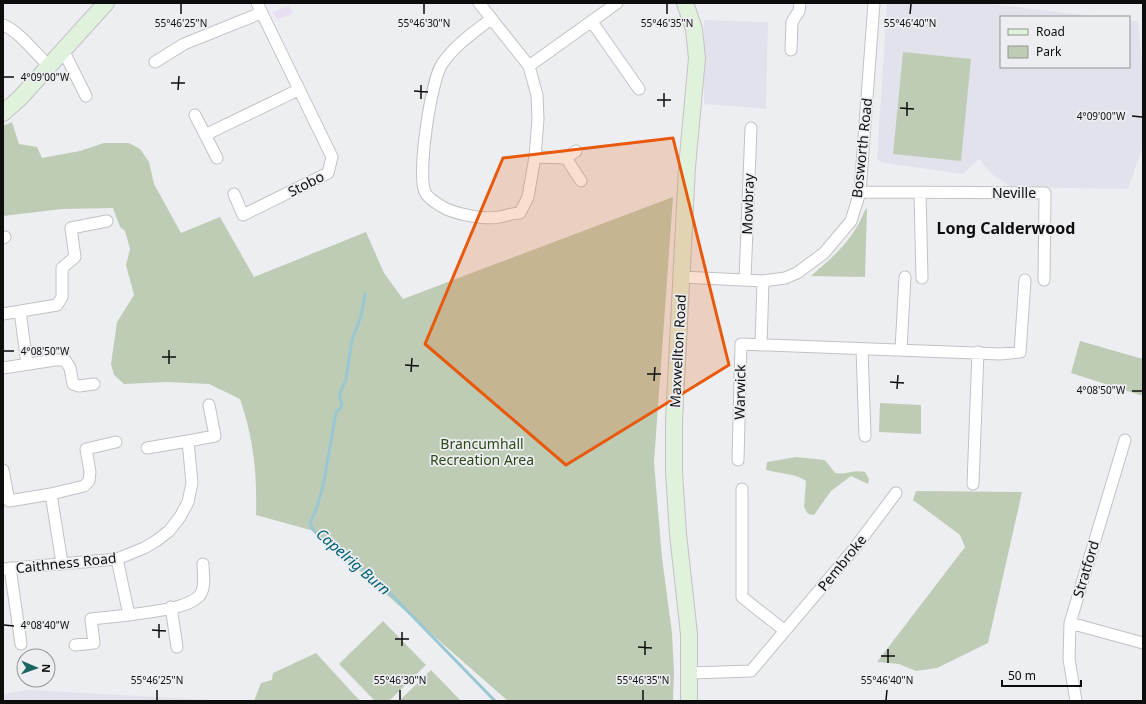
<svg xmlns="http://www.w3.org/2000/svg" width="1146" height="704" font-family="'Noto Sans',sans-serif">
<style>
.built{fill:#e2e2ed}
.industrial{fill:#e9dff5}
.green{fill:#beccb6}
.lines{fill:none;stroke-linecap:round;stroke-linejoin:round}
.stream{stroke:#99c7d3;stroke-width:3}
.street-casing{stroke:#c2c2c6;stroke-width:13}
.secondary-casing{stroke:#c2c2c6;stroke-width:18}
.street{stroke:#fff;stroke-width:11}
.secondary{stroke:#e1f2dc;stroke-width:16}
.marked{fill:#e8590c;fill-opacity:0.2;stroke:#e8590c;stroke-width:3;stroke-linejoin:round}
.ticks{fill:none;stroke:#0d0d0e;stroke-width:1.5}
.labels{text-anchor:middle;stroke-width:3.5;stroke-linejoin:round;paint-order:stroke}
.street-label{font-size:14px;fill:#0d0d0e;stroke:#edeef1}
.park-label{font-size:14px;fill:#2d4817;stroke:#edeef1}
.water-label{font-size:15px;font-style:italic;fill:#006274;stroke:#edeef1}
.quarter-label{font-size:16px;font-weight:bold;fill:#0d0d0e;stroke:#edeef1}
.ticks-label{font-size:10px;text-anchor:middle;fill:#0d0d0e;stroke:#edeef1;stroke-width:3.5;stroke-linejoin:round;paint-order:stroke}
</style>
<rect width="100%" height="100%" fill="#edeef1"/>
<!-- built -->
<path class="built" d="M887 3H982L1102 17H1001V67H1129V20L1138 21 1143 73V146L1128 189 1011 187 993 175 979 159 963 174 885 163 877 160Z
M704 20 768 22 766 109 704 104Z
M30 690 228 701H3V694Z"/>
<!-- industrial -->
<path class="industrial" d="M289 5 293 13 277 20 273 12Z"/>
<!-- green -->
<path class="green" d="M903 52 971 59 961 161 893 154Z
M12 122 19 144 37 147 42 158 80 151 104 143H129L140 149 149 162 154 184 181 233 220 217 254 277 366 232 384 273 403 299 673 197 654 462 662 558 672 633 674 672 673 701H508L314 531 256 515C257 473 254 440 240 399L209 384 166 382 124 384 114 375 111 364 117 322 134 295 126 265 130 249 125 231 120 227 113 208 62 209 3 216V126Z
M867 208 865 277 811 276C835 255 853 240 865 210Z
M1080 341 1143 359V396L1071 373Z
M880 403 921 405V434L879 432Z
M796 457 825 460 835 473C846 475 853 469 865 472L869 479 868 484 851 476 831 491 814 515 808 514 804 507 806 481C798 474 777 473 766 470L767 462Z
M916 491 1022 492 988 643 937 668 916 671 899 664 877 662 965 547 960 535 913 500Z
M383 621 426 665 389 701H375L339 664Z
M316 653 360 701H254L261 683 272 680 273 673Z
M431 670 461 701H399Z"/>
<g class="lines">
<!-- stream -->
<path class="stream" d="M365 294 361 316 352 340 346 379 340 393V399L342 403 341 408 336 412 323 486 317 507 310 523 314 531 341 555 358 565 386 589 495 701"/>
<defs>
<path id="street" d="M479 3 529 66 537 95 538 119 535 157 528 197 520 213C512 213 506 216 499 217 485 220 453 214 441 206 436 203 427 197 425 192 417 174 431 80 442 64 455 45 473 33 491 19
M592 22 639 89
M3 25C19 31 35 53 48 65
M63 50 86 96
M791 50 792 22 799 11 800 3
M155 62 184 44 261 13
M529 66 617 3
M195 115 217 158
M205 135 298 90
M535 157 566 158 576 151
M566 158 581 181
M860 192 1045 193 1044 280
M920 193 922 278
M234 194 243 215 328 173 332 157 257 3
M3 238 5 237
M682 277 763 281 785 278 797 273 824 253 851 221 860 192 874 3
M745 279 751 128
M20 311 27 364
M3 314 57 305 62 297V268L75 257 71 228 107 221
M761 345 763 281
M862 349 865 436
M901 349 905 277
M3 368 55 360H65L70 368 73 384 79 386 94 384
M147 448 188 441
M738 460 741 344 1000 354 1020 352 1025 280
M3 470 9 501 51 494
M973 484 978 352
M742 489V597L785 631
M117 559 129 615C147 612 189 609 200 595 206 587 203 573 203 564
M62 563 51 494 84 486 89 481 90 472 86 449 116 442
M10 568 21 644
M3 569 117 559 144 548 156 541 169 531 180 517 188 502 192 483 188 441 215 436 209 405
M171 607 177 647
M1070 623 1143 643
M75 645 94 643 91 619 129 615
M690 673 751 671 854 549 896 493
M1076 701 1069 659 1070 623 1125 440"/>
<path id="secondary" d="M685 3 694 29 697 58 687 167 674 421V472L678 534 689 634V701
M3 113 20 98 106 3"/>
</defs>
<!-- street casing -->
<use href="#street" class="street-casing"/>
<!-- secondary casing -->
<use href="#secondary" class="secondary-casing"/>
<!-- street -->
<use href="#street" class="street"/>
<!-- secondary -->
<use href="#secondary" class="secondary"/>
</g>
<!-- marked area -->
<path class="marked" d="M673 138 729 365 566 465 425 344 503 158Z"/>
<!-- ticks -->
<path class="ticks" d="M181 14V4M424 14V4M667 14V4M910 14 911 4M4 77H14M171 83H185M178 90 179 76M414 91 428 92M421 99V85M657 100H671M664 107V93M900 108 914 109M907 116V102M1132 116 1142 117M4 351H14M162 357H176M169 364V350M405 365 419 366M411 372 412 358M647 374H661M654 381 655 367M890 382 904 383M897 389 898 375M1132 391H1142M4 625 14 626M152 630 166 631M159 638V624M395 639H409M402 646V632M638 647 652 648M645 655V641M881 656H895M888 663V649M157 700V690M400 700V690M643 700V690M886 700 887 690"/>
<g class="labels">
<!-- street labels -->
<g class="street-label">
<text transform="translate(862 148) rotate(-84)" y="5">Bosworth Road</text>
<text transform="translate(306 184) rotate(-27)" y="5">Stobo</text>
<text x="1014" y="198">Neville</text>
<text transform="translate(748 204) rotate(-88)" y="5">Mowbray</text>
<text transform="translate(678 351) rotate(-87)" y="5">Maxwellton Road</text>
<text transform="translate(740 392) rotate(-89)" y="5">Warwick</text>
<text transform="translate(66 563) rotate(-6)" y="5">Caithness Road</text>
<text transform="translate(842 563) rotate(-51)" y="5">Pembroke</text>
<text transform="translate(1086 569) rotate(-73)" y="5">Stratford</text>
</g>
<!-- park labels -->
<g class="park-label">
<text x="482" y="449">Brancumhall<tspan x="482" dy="16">Recreation Area</tspan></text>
</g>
<!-- water labels -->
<g class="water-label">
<text transform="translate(353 562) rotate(41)" y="5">Capelrig Burn</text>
</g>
<!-- quarter labels -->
<g class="quarter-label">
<text x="1006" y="234">Long Calderwood</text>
</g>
</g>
<g class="ticks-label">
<text x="181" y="27">55°46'25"N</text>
<text x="424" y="27">55°46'30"N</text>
<text x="667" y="27">55°46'35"N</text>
<text x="910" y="27">55°46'40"N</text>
<text x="45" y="81">4°09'00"W</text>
<text x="1101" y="120">4°09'00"W</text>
<text x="45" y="355">4°08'50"W</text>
<text x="1101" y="394">4°08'50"W</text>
<text x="45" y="629">4°08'40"W</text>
<text x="157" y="684">55°46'25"N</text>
<text x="400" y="684">55°46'30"N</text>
<text x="643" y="684">55°46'35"N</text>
<text x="887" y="684">55°46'40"N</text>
</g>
<!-- border -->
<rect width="1146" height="704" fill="none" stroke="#0d0d0e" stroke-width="8"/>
<!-- legend -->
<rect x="1000" y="16" width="130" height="52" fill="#edeef1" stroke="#939496"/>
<rect x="1008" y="29" width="20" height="6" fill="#e1f2dc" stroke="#939496"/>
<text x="1036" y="36" font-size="12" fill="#0d0d0e">Road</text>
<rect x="1008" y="46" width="20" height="12" fill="#beccb6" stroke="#939496"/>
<text x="1036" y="56" font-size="12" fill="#0d0d0e">Park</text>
<!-- north arrow -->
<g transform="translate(36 668) rotate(92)"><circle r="19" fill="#edeef1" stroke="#939496"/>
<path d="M0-3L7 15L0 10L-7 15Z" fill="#196662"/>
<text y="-6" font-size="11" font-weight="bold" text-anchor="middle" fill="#0d0d0e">N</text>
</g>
<!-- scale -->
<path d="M1002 680v6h79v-6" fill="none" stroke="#0d0d0e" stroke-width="2"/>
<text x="1008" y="680" font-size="12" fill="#0d0d0e" stroke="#edeef1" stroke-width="3" paint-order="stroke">50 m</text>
</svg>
